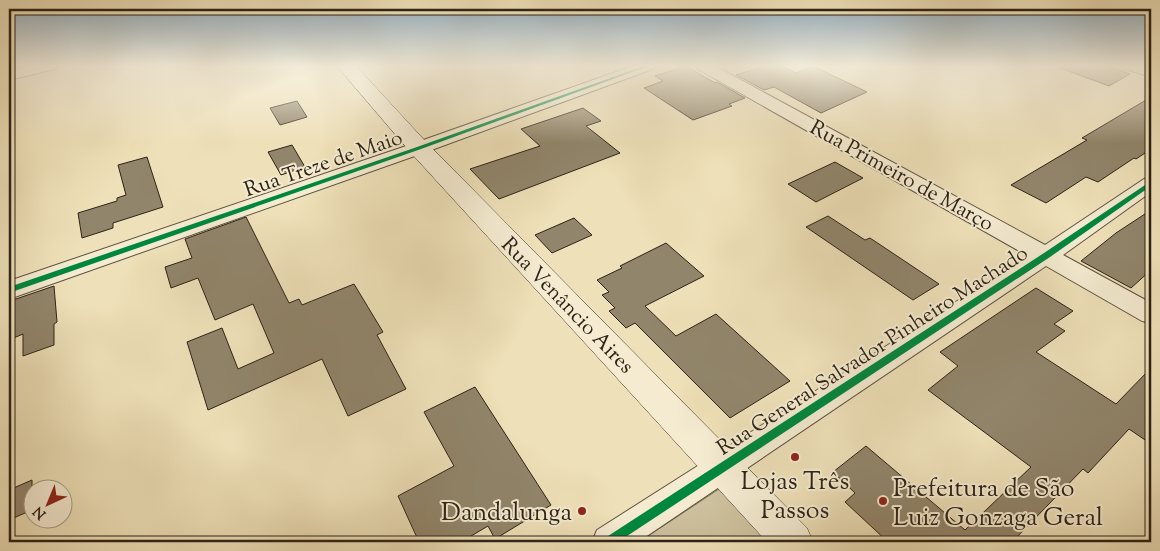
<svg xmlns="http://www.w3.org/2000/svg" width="1160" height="551" font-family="'Sorts Mill Goudy',serif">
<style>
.green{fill:#cdc09d;stroke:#7d725a}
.building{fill:#91856b;stroke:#2d2317}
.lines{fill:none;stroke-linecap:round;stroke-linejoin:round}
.minor-casing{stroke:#5d523f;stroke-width:2}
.secondary-casing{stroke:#2d2317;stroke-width:1}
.minor{fill:#f4ebd1;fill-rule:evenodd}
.secondary{fill:#f4ebd1;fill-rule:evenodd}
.cycleway-casing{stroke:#f4ebd1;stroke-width:3}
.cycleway{fill:#00873e;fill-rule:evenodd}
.poi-dot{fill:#8f2418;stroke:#f4ebd1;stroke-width:2}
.labels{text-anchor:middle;stroke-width:4;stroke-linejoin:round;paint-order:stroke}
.street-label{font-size:21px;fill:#2d2317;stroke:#f4ebd1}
.near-poi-label{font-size:25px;fill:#2d2317;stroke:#f4ebd1}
</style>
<rect width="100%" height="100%" fill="#eee0b8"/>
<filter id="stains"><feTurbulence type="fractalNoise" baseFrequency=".004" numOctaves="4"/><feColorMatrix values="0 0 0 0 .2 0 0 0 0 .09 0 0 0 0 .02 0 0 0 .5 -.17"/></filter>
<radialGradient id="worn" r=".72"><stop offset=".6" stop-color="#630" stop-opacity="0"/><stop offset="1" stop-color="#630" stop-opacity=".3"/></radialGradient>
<!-- green -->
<path class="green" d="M728 483 782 542H639Z"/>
<!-- building -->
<path class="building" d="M686 66 715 83 717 82 745 98 729 104 732 106 693 120 644 88 663 81 655 76Z
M764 66H782L796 73 813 66 867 92 821 113 774 87 764 90 736 75Z
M1060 66H1107L1130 74 1109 86 1060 68Z
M1151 97V149L1136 159 1134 158 1098 182 1086 177 1046 203 1011 185 1087 140 1082 138Z
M297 101 307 117 280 125 270 108Z
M583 108 601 121 586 126 620 153 499 199 470 169 540 146 521 129Z
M292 145 305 167 281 175 268 152Z
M147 157 163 207 113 223V228L82 238 78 213 117 201V198L126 195 118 165Z
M835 162 863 178 816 202 788 184Z
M1151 210V270L1131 288 1081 261 1116 233Z
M828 216 865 240 870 238 939 284 913 300 806 227Z
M246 217 289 303 299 299 302 305 354 284 383 332 377 335 406 389 348 416 322 359 208 410 187 342 222 328 238 369 274 353 253 304 215 320 198 278 171 288 165 267 192 258 185 239Z
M574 218 592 235 552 253 535 235Z
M666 243 704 276 645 306 676 336 716 314 790 381 730 418 635 323 626 328 609 311 615 308 602 295 609 292 597 280 622 268 620 266Z
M54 286 57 322 54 324V345L23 356V334L9 340V308L13 307V300Z
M1036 288 1073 311 1054 324 1065 331 1036 352 1116 404 1151 368V444L1129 429 1088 473 1083 469 1012 542H888L845 502 855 493 833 472 866 446 965 530 1031 467 928 390 958 366 940 352Z
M475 387 551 505 495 539 488 526 461 542H419L398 496 454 466 424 412Z
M32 480V510L9 520V490Z"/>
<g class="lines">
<defs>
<path id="minor" d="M30 66H57L55 69 9 80V70Z
M633 66H655L653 69 426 152 9 299V281L412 144Z
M696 66H715L1045 245 1144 179 1151 177V192L1063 255 1151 303V323L1142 321 1046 266 638 542H592L597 530 1028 256 698 69Z
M1124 66 1151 67V77L1126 69Z"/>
<path id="secondary" d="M337 66H356L427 143 807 528 813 542H767L411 153Z"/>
</defs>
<!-- minor casing -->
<use href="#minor" class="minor-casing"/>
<!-- secondary casing -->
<use href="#secondary" class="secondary-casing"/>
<!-- minor -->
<use href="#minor" class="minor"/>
<!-- secondary -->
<use href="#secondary" class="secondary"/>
<defs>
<path id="cycleway" d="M644 66H649L421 149 9 293V287L417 147Z
M1151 181V186L1050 257 618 542H604L605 538 1044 253Z"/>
</defs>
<!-- cycleway casing -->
<use href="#cycleway" class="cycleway-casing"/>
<!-- cycleway -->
<use href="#cycleway" class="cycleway"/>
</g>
<!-- sky -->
<linearGradient id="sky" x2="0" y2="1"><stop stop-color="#90acbf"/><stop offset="0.46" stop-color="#f7f1df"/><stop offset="1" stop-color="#f7f1df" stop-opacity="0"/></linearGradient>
<rect width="1160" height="143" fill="url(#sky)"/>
<!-- markers -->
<g class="poi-dot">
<circle cx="795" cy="457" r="5"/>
<circle cx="883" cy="501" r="5"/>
<circle cx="582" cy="511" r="5"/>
</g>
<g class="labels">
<!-- street labels -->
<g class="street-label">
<text transform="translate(323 163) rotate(-19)" y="7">Rua Treze de Maio</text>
<text transform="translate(902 175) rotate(29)" y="7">Rua Primeiro de Março</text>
<text transform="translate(568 305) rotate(46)" y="7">Rua Venâncio Aires</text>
<text transform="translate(872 350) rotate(-33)" y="7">Rua General Salvador Pinheiro Machado</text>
</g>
<!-- near-poi labels -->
<g class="near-poi-label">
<text x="795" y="489">Lojas Três<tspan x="795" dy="29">Passos</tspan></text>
<text x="893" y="496" text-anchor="start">Prefeitura de São<tspan x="893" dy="29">Luiz Gonzaga Geral</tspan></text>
<text x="572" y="520" text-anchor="end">Dandalunga</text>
</g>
</g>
<!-- margin -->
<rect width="1160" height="551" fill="none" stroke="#eee0b8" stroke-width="30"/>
<rect x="10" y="10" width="1140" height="531" fill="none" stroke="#2d2317" stroke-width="2.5"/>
<rect x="15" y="15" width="1130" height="521" fill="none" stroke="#2d2317"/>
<!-- north arrow -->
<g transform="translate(48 504) rotate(224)"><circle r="24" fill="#f4ebd1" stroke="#a49b87"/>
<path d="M0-4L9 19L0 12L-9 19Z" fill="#8f2418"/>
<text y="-8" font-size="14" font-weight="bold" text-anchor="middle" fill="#2d2317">N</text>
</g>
<rect width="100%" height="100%" filter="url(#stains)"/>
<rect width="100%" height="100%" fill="url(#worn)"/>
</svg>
